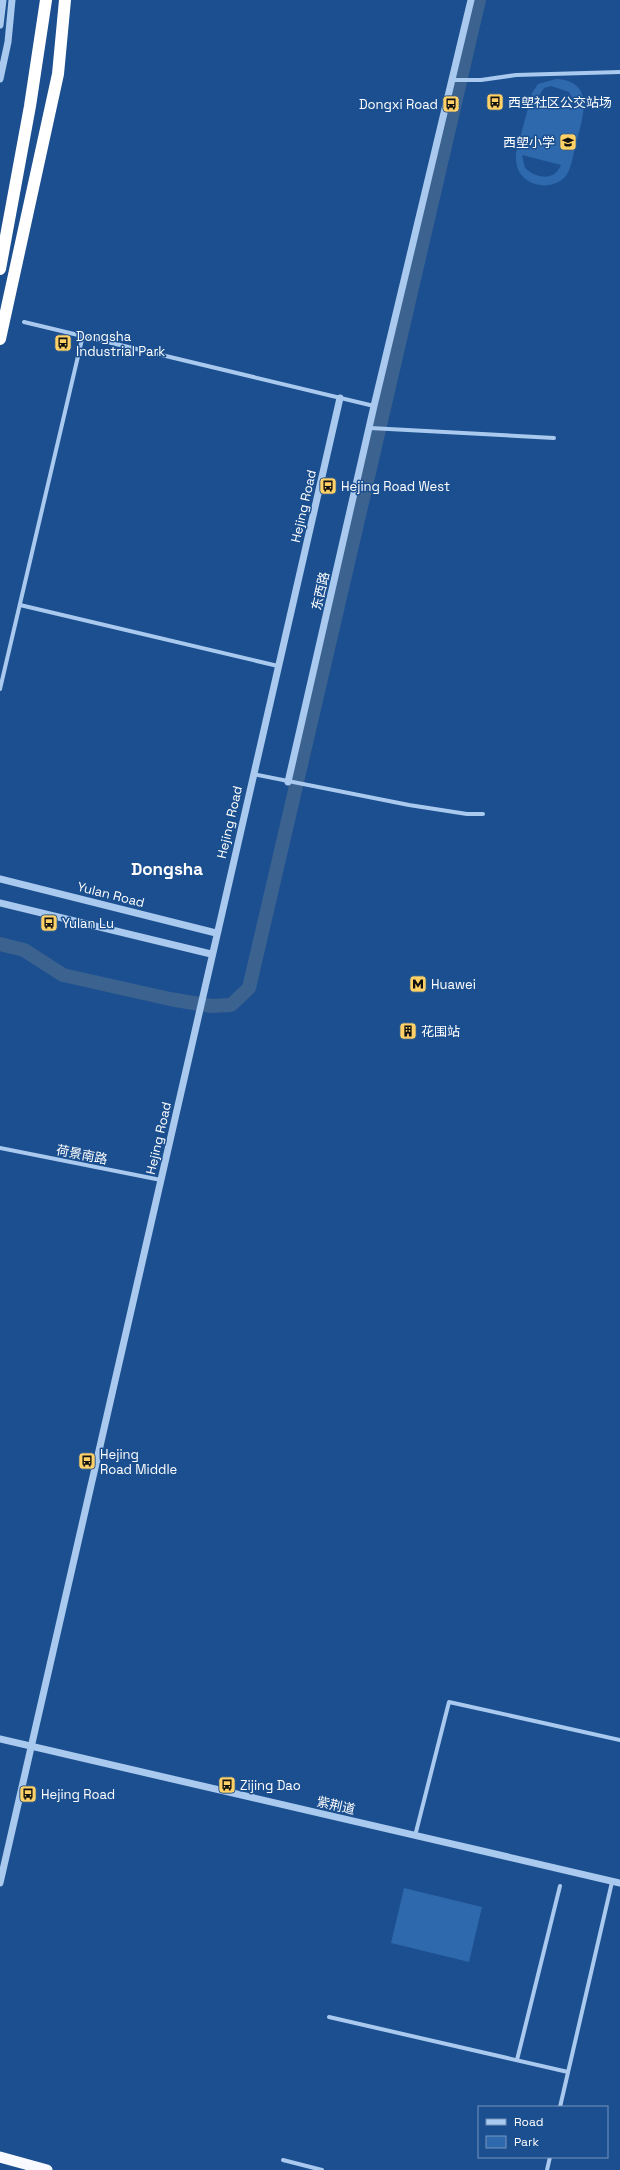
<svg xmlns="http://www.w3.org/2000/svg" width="620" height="2170" font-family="'Space Grotesk','Noto Sans SC',sans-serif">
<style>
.green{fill:#2e69ad;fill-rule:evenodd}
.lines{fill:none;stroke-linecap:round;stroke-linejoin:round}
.river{stroke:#3c6290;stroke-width:14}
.minor{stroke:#a9c9ee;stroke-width:4}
.tertiary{stroke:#a9c9ee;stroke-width:7}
.trunk{stroke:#f8faff;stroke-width:11}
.motorway{stroke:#fff;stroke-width:12}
.motorway-bridge{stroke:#fff;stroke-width:12}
.labels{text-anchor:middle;stroke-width:3;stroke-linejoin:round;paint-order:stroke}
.poi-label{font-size:13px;fill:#fff;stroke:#1b4f8f;text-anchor:start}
.street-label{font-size:13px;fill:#fff;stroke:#1b4f8f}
.district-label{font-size:17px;font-weight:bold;fill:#fff;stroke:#1b4f8f}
</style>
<rect width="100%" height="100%" fill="#1b4f8f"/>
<!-- green -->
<path class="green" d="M556 79C597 81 582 119 576 144 573 154 572 170 564 178 554 187 538 188 527 180 518 174 515 164 516 153L532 93 538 84ZM551 86 569 92 575 103V109L537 99 544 88ZM522 155 561 165C554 182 536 178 525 168Z
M404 1888 482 1907 469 1962 391 1943Z"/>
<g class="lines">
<!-- river -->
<path class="river" d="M0 944 24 950 63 975 170 999 211 1006 231 1005 249 988 479 0"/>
<!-- minor -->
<path class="minor" d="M452 80H481L516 75 620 72
M24 322 374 406
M370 428 554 438
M20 605 278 666
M0 689 83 335
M253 774 409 805 467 814H483
M0 1148 161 1180
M415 1836 449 1702 620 1740
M329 2017 568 2072
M517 2060 560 1886
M560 2107 612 1882
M283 2160 322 2170
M547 2170 550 2157"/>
<!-- tertiary -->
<path class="tertiary" d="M0 25 3 0
M0 79 8 42 12 0
M288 782 374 406 471 0
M0 879 216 933
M0 903 211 954
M0 1739 620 1883
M0 1883 340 398"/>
<!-- trunk -->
<path class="trunk" d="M0 2157 47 2170"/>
<!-- motorway -->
<path class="motorway" d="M0 339 58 74 65 0"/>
<!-- motorway-bridge -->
<path class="motorway-bridge" d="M0 269 30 106 46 0"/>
</g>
<!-- icons -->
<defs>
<symbol id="bus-square" viewBox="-11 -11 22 22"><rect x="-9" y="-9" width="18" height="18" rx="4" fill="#ffd166" stroke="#1b4f8f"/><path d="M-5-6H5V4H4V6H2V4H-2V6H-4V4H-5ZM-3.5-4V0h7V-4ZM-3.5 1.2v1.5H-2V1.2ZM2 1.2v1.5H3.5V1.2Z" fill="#111"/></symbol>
<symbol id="school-square" viewBox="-11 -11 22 22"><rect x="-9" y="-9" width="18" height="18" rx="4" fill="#ffd166" stroke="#1b4f8f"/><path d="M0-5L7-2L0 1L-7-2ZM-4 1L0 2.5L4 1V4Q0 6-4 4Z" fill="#111"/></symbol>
<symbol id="metro-square" viewBox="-11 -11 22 22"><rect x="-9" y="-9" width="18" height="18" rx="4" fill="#ffd166" stroke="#1b4f8f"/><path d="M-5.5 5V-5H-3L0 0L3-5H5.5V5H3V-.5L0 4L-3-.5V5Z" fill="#111"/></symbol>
<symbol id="building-square" viewBox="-11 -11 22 22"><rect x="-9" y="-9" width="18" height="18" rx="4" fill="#ffd166" stroke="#1b4f8f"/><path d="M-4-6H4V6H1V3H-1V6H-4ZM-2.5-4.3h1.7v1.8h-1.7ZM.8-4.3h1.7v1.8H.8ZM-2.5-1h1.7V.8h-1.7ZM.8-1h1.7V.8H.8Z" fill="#111"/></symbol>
</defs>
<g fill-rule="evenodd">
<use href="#bus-square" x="485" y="92" width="20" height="20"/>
<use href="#bus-square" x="441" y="94" width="20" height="20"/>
<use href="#school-square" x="558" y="132" width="20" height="20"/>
<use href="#bus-square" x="53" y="333" width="20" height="20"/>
<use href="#bus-square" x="318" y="476" width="20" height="20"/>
<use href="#bus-square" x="39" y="913" width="20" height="20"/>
<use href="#metro-square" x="408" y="974" width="20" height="20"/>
<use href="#building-square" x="398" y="1021" width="20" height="20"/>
<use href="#bus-square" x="77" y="1451" width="20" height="20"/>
<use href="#bus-square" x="217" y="1775" width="20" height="20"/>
<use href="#bus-square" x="18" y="1784" width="20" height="20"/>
</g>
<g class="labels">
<!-- poi labels -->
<g class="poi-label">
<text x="508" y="107">西塱社区公交站场</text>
<text x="438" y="109" text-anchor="end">Dongxi Road</text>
<text x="555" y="147" text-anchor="end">西塱小学</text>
<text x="76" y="341">Dongsha<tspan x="76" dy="15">Industrial Park</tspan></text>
<text x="341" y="491">Hejing Road West</text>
<text x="62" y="928">Yulan Lu</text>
<text x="431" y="989">Huawei</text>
<text x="421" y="1036">花围站</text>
<text x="100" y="1459">Hejing<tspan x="100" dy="15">Road Middle</tspan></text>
<text x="240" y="1790">Zijing Dao</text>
<text x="41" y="1799">Hejing Road</text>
</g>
<!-- street labels -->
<g class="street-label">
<text transform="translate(303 506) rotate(-77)" y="5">Hejing Road</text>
<text transform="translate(320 591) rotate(-77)" y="5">东西路</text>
<text transform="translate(229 822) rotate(-77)" y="5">Hejing Road</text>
<text transform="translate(111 894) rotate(14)" y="5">Yulan Road</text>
<text transform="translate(158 1138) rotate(-77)" y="5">Hejing Road</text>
<text transform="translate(82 1154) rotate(11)" y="5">荷景南路</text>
<text transform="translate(336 1805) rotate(13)" y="5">紫荆道</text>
</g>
<!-- district labels -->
<g class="district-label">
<text x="167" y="875">Dongsha</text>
</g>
</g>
<!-- legend -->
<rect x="478" y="2106" width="130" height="52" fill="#1b4f8f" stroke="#7695bc"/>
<rect x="486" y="2119" width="20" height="6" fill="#a9c9ee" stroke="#7695bc"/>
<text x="514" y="2126" font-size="12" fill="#ffffff">Road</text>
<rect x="486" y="2136" width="20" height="12" fill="#2e69ad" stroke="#7695bc"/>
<text x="514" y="2146" font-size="12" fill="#ffffff">Park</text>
</svg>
